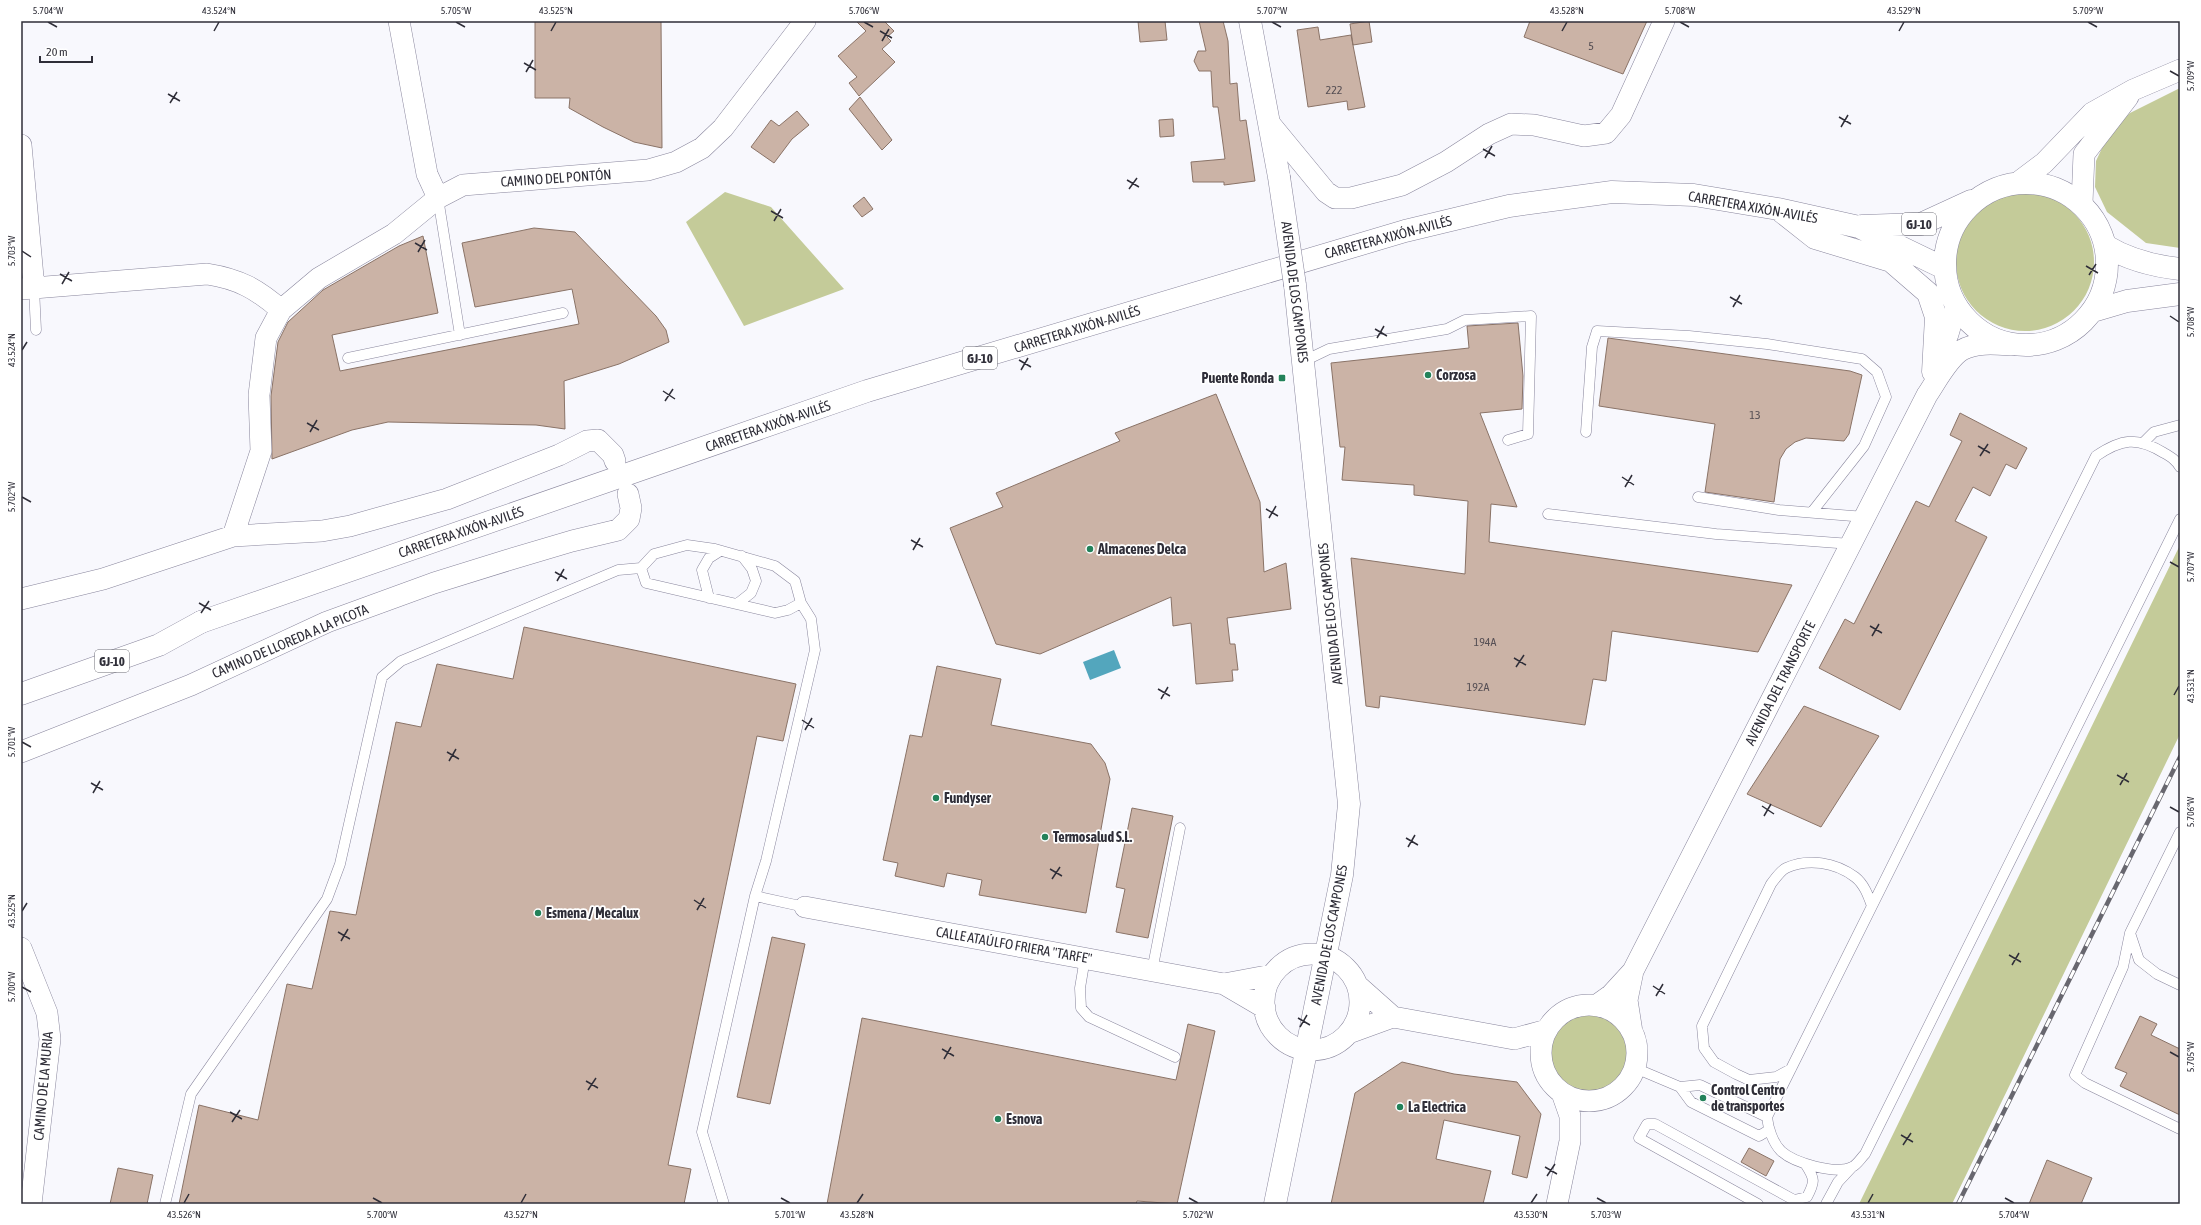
<svg xmlns="http://www.w3.org/2000/svg" width="2201" height="1225" font-family="'Asap Condensed',sans-serif">
<style>
.green{fill:#c4cb99}
.water{fill:#53a6bd}
.building{fill:#cbb3a6;stroke:#8a7367}
.lines{fill:none;stroke-linecap:round;stroke-linejoin:round}
.service-casing{stroke:#89869d;stroke-width:11}
.minor-casing{stroke:#89869d;stroke-width:22}
.tertiary-casing{stroke:#89869d;stroke-width:23}
.trunk-casing{stroke:#89869d;stroke-width:23}
.motorway-casing{stroke:#89869d;stroke-width:23}
.service{stroke:#fff;stroke-width:10}
.minor{stroke:#fff;stroke-width:21}
.tertiary{stroke:#fff;stroke-width:22}
.trunk{stroke:#fff;stroke-width:22}
.motorway{stroke:#fff;stroke-width:22}
.rail-casing{stroke:#68676f;stroke-width:4.5}
.rail{stroke:#fff;stroke-width:3;stroke-dasharray:9;stroke-linecap:butt}
.tertiary-bridge-casing{stroke:#89869d;stroke-width:23;stroke-linecap:butt}
.tertiary-bridge{stroke:#fff;stroke-width:22}
.ticks{fill:none;stroke:#2f2e38;stroke-width:1.5}
.poi-dot{fill:#23825a;stroke:#fff;stroke-width:1.5}
.labels{text-anchor:middle;stroke-width:3.5;stroke-linejoin:round;paint-order:stroke}
.number-label{font-size:12px;fill:#564f54}
.shield{fill:#fff;stroke:#6d6d74;stroke-width:1}
.shield-label{font-size:13px;font-weight:bold;fill:#2f2e38}
.street-label{font-size:14px;fill:#2f2e38;stroke:#fff}
.poi-label{font-size:14px;font-weight:bold;fill:#2f2e38;stroke:#fff;text-anchor:start}
.neatline{fill:none;stroke:#2f2e38;stroke-width:1.5}
.ticks-label{font-size:10px;text-anchor:middle;fill:#2f2e38}
</style>
<rect width="100%" height="100%" fill="#f8f8fd"/>
<!-- green -->
<path class="green" d="M2180 88V248L2146 243 2107 212 2095 187 2096 161 2110 131 2130 113Z
M725 192 771 207 844 289 744 326 686 222Z
M1956 262a69 69 0 1 1 138 0a69 69 0 1 1-138 0Z
M2180 545V734L1952 1204H1859Z
M1551 1053a38 38 0 1 1 76 0a38 38 0 1 1-76 0Z"/>
<!-- water -->
<path class="water" d="M1114 650 1121 668 1090 680 1083 662Z"/>
<!-- building -->
<path class="building" d="M535 21H661L662 148 634 142 603 127 569 108 570 98H535Z
M856 21H884L894 31 887 37 891 41 882 49 895 62 859 96 849 83 857 77 838 56 866 31Z
M1138 21H1165L1167 40 1140 42Z
M1199 21H1223L1228 41 1230 84 1237 83 1240 121 1246 120 1255 181 1224 185V182H1193L1191 162 1225 159 1218 107H1213L1211 71H1199L1194 61 1198 51H1206Z
M1369 21 1372 42 1353 45 1350 24Z
M1530 21H1647L1623 74 1524 37Z
M1318 27 1320 40 1351 35 1365 107 1348 110 1347 101 1308 107 1297 30Z
M860 97 892 140 882 150 849 109Z
M797 111 809 125 792 139 774 163 751 147 771 120 779 126Z
M1173 119 1174 136 1160 137 1159 120Z
M864 197 873 209 862 217 853 206Z
M534 228 575 232 656 316 666 330 669 342 619 364 564 381 565 429 536 425 388 422 352 430 272 459 271 396 278 342 288 322 323 290 399 246 423 236 438 313 332 335 340 371 579 324 572 289 475 307 462 243Z
M1518 323 1523 376 1522 409 1480 413 1517 507 1491 504 1489 542 1792 585 1758 652 1612 631 1606 681 1593 679 1585 725 1380 696 1379 708 1366 706 1351 558 1465 574 1468 501 1414 495V485L1342 480 1345 447H1340L1331 363 1469 348 1467 326Z
M1608 338 1850 371 1862 375 1849 434 1844 441 1806 438 1795 442 1786 449 1780 459 1774 502 1705 492 1715 424 1599 406Z
M1216 394 1260 502 1264 572 1286 563 1291 609 1227 618 1230 644H1235L1238 670H1232L1233 681 1196 684 1191 623 1173 626 1171 597 1040 654 996 644 950 528 1003 507 996 493 1120 441 1115 433Z
M1960 413 2027 448 2016 469 2006 464 1990 496 1973 487 1955 521 1987 537 1900 710 1819 668 1845 619 1854 624 1916 501 1929 507 1962 441 1950 435Z
M524 627 796 684 783 741 757 736 668 1165 691 1169 684 1204H179L199 1105 258 1120 287 984 312 989 330 911 356 915 396 722 421 727 437 664 513 679Z
M937 666 1001 679 991 725 1091 744 1105 763 1110 779 1086 913 979 895 982 880 947 873 944 887 895 876 898 863 883 860 910 735 922 737Z
M1804 706 1879 736 1821 827 1747 794Z
M1132 808 1173 816 1148 938 1116 932 1125 889 1116 887Z
M772 937 805 944 770 1104 737 1097Z
M2140 1016 2157 1024 2151 1035 2180 1049V1115L2120 1086 2127 1073 2115 1068Z
M862 1018 1176 1080 1188 1024 1215 1031 1177 1204 1137 1201 1136 1204H827Z
M1402 1062 1454 1074 1517 1082 1541 1114 1527 1178 1512 1174 1520 1136 1444 1120 1436 1159 1491 1171 1483 1204H1331L1355 1093Z
M1749 1148 1774 1161 1766 1176 1741 1162Z
M2047 1160 2092 1178 2081 1204H2029Z
M118 1168 153 1175 147 1204H110Z"/>
<g class="lines">
<defs>
<path id="service" d="M438 198 460 335
M34 288 36 330
M348 358 563 313
M1304 361 1329 349 1447 329 1465 320 1531 316 1528 434 1508 440
M1586 432 1592 347 1597 331 1689 336 1767 344 1862 359 1877 372 1886 397 1864 446 1812 512
M2144 442 2154 432 2180 425
M2180 467C2176 460 2171 457 2164 453 2137 436 2121 439 2096 456L1767 1117C1768 1128 1773 1143 1781 1151 1794 1163 1836 1175 1852 1167 1857 1165 1861 1158 1865 1154L2180 519
M1698 497 1779 510 1865 517
M1548 514 1716 534 1851 544
M709 598 702 570 709 558 720 551
M737 604 751 593 756 581 752 569 742 556
M2180 832 2130 933 2139 960 2157 974 2180 985
M755 896 805 907
M2130 933 2123 967 2075 1075 2085 1083 2180 1129
M1085 958 1080 988 1081 1008 1089 1017 1175 1057
M1152 971 1180 828
M1635 1068 1680 1087 1691 1102 1759 1136 1769 1130
M1791 1069 1776 1077 1749 1080 1736 1074 1714 1062 1704 1048 1702 1026 1771 884C1775 879 1780 871 1786 868 1808 858 1835 862 1855 877 1864 884 1868 895 1872 906
M1680 1087 1700 1085 1767 1117
M165 1204 191 1094 327 899 340 864 382 677 401 661 618 570 641 568
M724 1204 702 1132 755 896 766 861 815 650 811 619 801 603 795 581 775 566 715 549 687 545 654 554 641 568 646 583 775 613 788 610 801 603
M1758 1204 1639 1138 1647 1124H1655L1794 1200 1807 1197C1815 1182 1815 1179 1806 1165
M1826 1204 1838 1182 1852 1167"/>
<path id="minor" d="M399 21 427 174 438 198
M1270 124 1326 192 1335 198H1351L1402 185 1446 162 1489 134 1511 124 1534 125 1584 136 1606 133 1621 115 1664 21
M21 145 34 288
M2020 181 2044 163 2092 113 2133 90 2180 70
M2082 203 2084 154 2128 97
M21 289 207 274C239 279 257 289 281 310
M1935 366 1948 334 1956 306
M233 536 261 451 259 395 266 338 281 310 319 278 394 234 438 198 463 185 648 170 676 162 702 148 723 128 805 21
M21 599 103 579 233 536 322 531 350 526 447 499 559 455 587 441 598 440 613 455 615 461
M21 752 191 685 327 622 434 583 508 560 572 541 618 530 629 519 631 508 628 494
M805 907 1224 984 1265 1008
M21 948 47 1013 50 1039 31 1204
M1264 1002a48 48 0 1 1 96 0a48 48 0 1 1-96 0Z
M1224 984 1272 975
M1357 985 1393 1017
M1597 1005 1611 995 1633 971 1927 395C1936 382 1948 358 1962 350 1976 342 1996 344 2011 345
M1541 1053a48 48 0 1 1 96 0a48 48 0 1 1-96 0Z
M1632 1032 1627 1000 1633 971
M1349 1033 1393 1017 1514 1039 1547 1030
M1557 1204 1570 1141V1116L1562 1093"/>
<path id="tertiary" d="M1250 21 1279 177
M1275 1204 1342 875 1349 804 1295 285"/>
<path id="trunk" d="M1945 264a81 81 0 1 1 162 0a81 81 0 1 1-162 0Z
M1782 212 1815 238 1891 261 1928 293 1936 317 1933 372
M1862 226 1921 224 1971 201
M2106 246C2129 260 2153 266 2180 269
M2093 311 2127 301 2180 294
M201 622 867 391 1405 231 1509 206 1612 192 1694 195 1778 209 1859 227 1944 268"/>
<path id="motorway" d="M21 694 159 645 201 622"/>
</defs>
<!-- service casing -->
<use href="#service" class="service-casing"/>
<!-- minor casing -->
<use href="#minor" class="minor-casing"/>
<!-- tertiary casing -->
<use href="#tertiary" class="tertiary-casing"/>
<!-- trunk casing -->
<use href="#trunk" class="trunk-casing"/>
<!-- motorway casing -->
<use href="#motorway" class="motorway-casing"/>
<!-- service -->
<use href="#service" class="service"/>
<!-- minor -->
<use href="#minor" class="minor"/>
<!-- tertiary -->
<use href="#tertiary" class="tertiary"/>
<!-- trunk -->
<use href="#trunk" class="trunk"/>
<!-- motorway -->
<use href="#motorway" class="motorway"/>
<defs>
<path id="rail" d="M1958 1204 2180 757"/>
</defs>
<!-- rail casing -->
<use href="#rail" class="rail-casing"/>
<!-- rail -->
<use href="#rail" class="rail"/>
<defs>
<path id="tertiary-bridge" d="M1279 177 1295 285"/>
</defs>
<!-- tertiary-bridge casing -->
<use href="#tertiary-bridge" class="tertiary-bridge-casing"/>
<!-- tertiary-bridge -->
<use href="#tertiary-bridge" class="tertiary-bridge"/>
</g>
<!-- ticks -->
<path class="ticks" d="M48 22 57 27M456 22 465 27M864 22 873 27M1272 22 1281 27M1680 22 1689 27M2088 22 2097 27M214 31 219 22M551 31 556 22M880 31 892 38M1562 31 1567 22M1899 31 1904 22M882 41 889 29M524 63 536 70M2170 71 2179 76M526 72 533 60M168 94 180 101M170 103 177 92M1839 117 1851 124M1841 127 1848 115M1483 149 1495 156M1485 158 1492 146M1127 180 1139 187M1129 189 1137 178M771 211 783 218M774 221 781 209M415 243 427 250M22 251 31 257M418 252 425 240M2086 266 2098 273M60 274 72 281M2089 275 2096 264M62 284 69 272M1730 297 1742 304M1733 307 1740 295M2170 316 2179 322M1375 329 1387 336M1377 338 1384 326M22 350 27 342M1019 360 1031 367M1021 370 1028 358M663 391 675 399M665 401 673 389M307 423 319 430M310 432 317 420M1978 446 1990 453M1980 456 1988 444M1622 477 1634 485M1625 487 1632 475M22 497 31 502M1266 509 1278 516M1269 518 1276 506M911 540 923 547M913 550 920 538M2170 562 2179 567M555 572 567 579M557 581 564 569M199 603 211 610M201 613 209 601M1870 626 1882 633M1872 636 1879 624M1514 658 1526 665M1516 667 1524 655M1158 689 1170 696M2174 695 2179 686M1161 699 1168 687M802 720 814 728M805 730 812 718M22 742 31 747M447 752 459 759M449 761 456 749M2117 775 2129 782M91 783 103 790M2120 785 2127 773M93 793 100 781M1762 806 1774 814M2170 807 2179 812M1764 816 1771 804M1406 838 1418 845M1408 847 1415 835M1050 869 1062 876M1052 879 1060 867M694 900 706 908M697 910 704 898M22 911 27 903M338 932 350 939M341 941 348 929M2009 955 2021 962M2012 965 2019 953M1653 986 1665 994M22 987 31 992M1656 996 1663 984M1298 1018 1310 1025M1300 1027 1307 1015M942 1049 954 1056M2170 1052 2179 1057M944 1059 951 1047M586 1081 598 1088M588 1090 596 1078M230 1112 242 1119M232 1122 240 1110M1901 1135 1913 1142M1903 1145 1911 1133M1545 1167 1557 1174M1547 1176 1555 1164M373 1198 382 1203M781 1198 790 1203M1189 1198 1198 1203M1597 1198 1606 1203M2005 1198 2014 1203M184 1203 189 1194M521 1203 526 1194M857 1203 863 1194M1531 1203 1537 1194M1868 1203 1873 1194"/>
<!-- markers -->
<g class="poi-dot">
<circle cx="1428" cy="375" r="4"/>
<rect x="1278" y="374" width="8" height="8" rx="2"/>
<circle cx="1090" cy="549" r="4"/>
<circle cx="936" cy="798" r="4"/>
<circle cx="1045" cy="837" r="4"/>
<circle cx="538" cy="913" r="4"/>
<circle cx="1703" cy="1098" r="4"/>
<circle cx="1400" cy="1107" r="4"/>
<circle cx="998" cy="1119" r="4"/>
</g>
<g class="labels">
<!-- number labels -->
<g class="number-label">
<text x="1591" y="50">5</text>
<text x="1334" y="94">222</text>
<text x="1755" y="419">13</text>
<text x="1485" y="646">194A</text>
<text x="1478" y="691">192A</text>
</g>
<!-- shield labels -->
<g class="shield">
<rect x="1902" y="213" width="34" height="22" rx="3"/>
<rect x="963" y="347" width="34" height="22" rx="3"/>
<rect x="95" y="650" width="34" height="22" rx="3"/>
</g>
<g class="shield-label">
<text x="1919" y="229">GJ-10</text>
<text x="980" y="363">GJ-10</text>
<text x="112" y="666">GJ-10</text>
</g>
<!-- street labels -->
<g class="street-label">
<text transform="translate(556 178) rotate(-4)" y="5">CAMINO DEL PONTÓN</text>
<text transform="translate(1753 207) rotate(10)" y="5">CARRETERA XIXÓN-AVILÉS</text>
<text transform="translate(1388 237) rotate(-15)" y="5">CARRETERA XIXÓN-AVILÉS</text>
<text transform="translate(1295 292) rotate(83)" y="5">AVENIDA DE LOS CAMPONES</text>
<text transform="translate(1077 329) rotate(-17)" y="5">CARRETERA XIXÓN-AVILÉS</text>
<text transform="translate(768 426) rotate(-19)" y="5">CARRETERA XIXÓN-AVILÉS</text>
<text transform="translate(461 532) rotate(-19)" y="5">CARRETERA XIXÓN-AVILÉS</text>
<text transform="translate(1330 614) rotate(-96)" y="5">AVENIDA DE LOS CAMPONES</text>
<text transform="translate(290 641) rotate(-23)" y="5">CAMINO DE LLOREDA A LA PICOTA</text>
<text transform="translate(1780 683) rotate(-63)" y="5">AVENIDA DEL TRANSPORTE</text>
<text transform="translate(1329 935) rotate(-79)" y="5">AVENIDA DE LOS CAMPONES</text>
<text transform="translate(1014 945) rotate(10)" y="5">CALLE ATAÚLFO FRIERA "TARFE"</text>
<text transform="translate(43 1086) rotate(-85)" y="5">CAMINO DE LA MURIA</text>
</g>
<!-- poi labels -->
<g class="poi-label">
<text x="1436" y="380">Corzosa</text>
<text x="1274" y="383" text-anchor="end">Puente Ronda</text>
<text x="1098" y="554">Almacenes Delca</text>
<text x="944" y="803">Fundyser</text>
<text x="1053" y="842">Termosalud S.L.</text>
<text x="546" y="918">Esmena / Mecalux</text>
<text x="1711" y="1095">Control Centro<tspan x="1711" dy="16">de transportes</tspan></text>
<text x="1408" y="1112">La Electrica</text>
<text x="1006" y="1124">Esnova</text>
</g>
</g>
<!-- border -->
<rect width="2201" height="1225" fill="none" stroke="#ffffff" stroke-width="44"/>
<!-- scale -->
<path d="M40 56v6h52v-6" fill="none" stroke="#2f2e38" stroke-width="2"/>
<text x="46" y="56" font-size="12" fill="#2f2e38" stroke="#ffffff" stroke-width="3" paint-order="stroke">20 m</text>
<rect x="22" y="22" width="2157" height="1181" class="neatline"/>
<g class="ticks-label">
<text x="48" y="14">5.704°W</text>
<text x="219" y="14">43.524°N</text>
<text x="456" y="14">5.705°W</text>
<text x="556" y="14">43.525°N</text>
<text x="864" y="14">5.706°W</text>
<text x="1272" y="14">5.707°W</text>
<text x="1567" y="14">43.528°N</text>
<text x="1680" y="14">5.708°W</text>
<text x="1904" y="14">43.529°N</text>
<text x="2088" y="14">5.709°W</text>
<text transform="translate(2190 76) rotate(-90)" y="4">5.709°W</text>
<text transform="translate(11 251) rotate(-90)" y="4">5.703°W</text>
<text transform="translate(2190 322) rotate(-90)" y="4">5.708°W</text>
<text transform="translate(11 350) rotate(-90)" y="4">43.524°N</text>
<text transform="translate(11 497) rotate(-90)" y="4">5.702°W</text>
<text transform="translate(2190 567) rotate(-90)" y="4">5.707°W</text>
<text transform="translate(2190 686) rotate(-90)" y="4">43.531°N</text>
<text transform="translate(11 742) rotate(-90)" y="4">5.701°W</text>
<text transform="translate(2190 812) rotate(-90)" y="4">5.706°W</text>
<text transform="translate(11 911) rotate(-90)" y="4">43.525°N</text>
<text transform="translate(11 987) rotate(-90)" y="4">5.700°W</text>
<text transform="translate(2190 1057) rotate(-90)" y="4">5.705°W</text>
<text x="184" y="1218">43.526°N</text>
<text x="382" y="1218">5.700°W</text>
<text x="521" y="1218">43.527°N</text>
<text x="790" y="1218">5.701°W</text>
<text x="857" y="1218">43.528°N</text>
<text x="1198" y="1218">5.702°W</text>
<text x="1531" y="1218">43.530°N</text>
<text x="1606" y="1218">5.703°W</text>
<text x="1868" y="1218">43.531°N</text>
<text x="2014" y="1218">5.704°W</text>
</g>
</svg>
